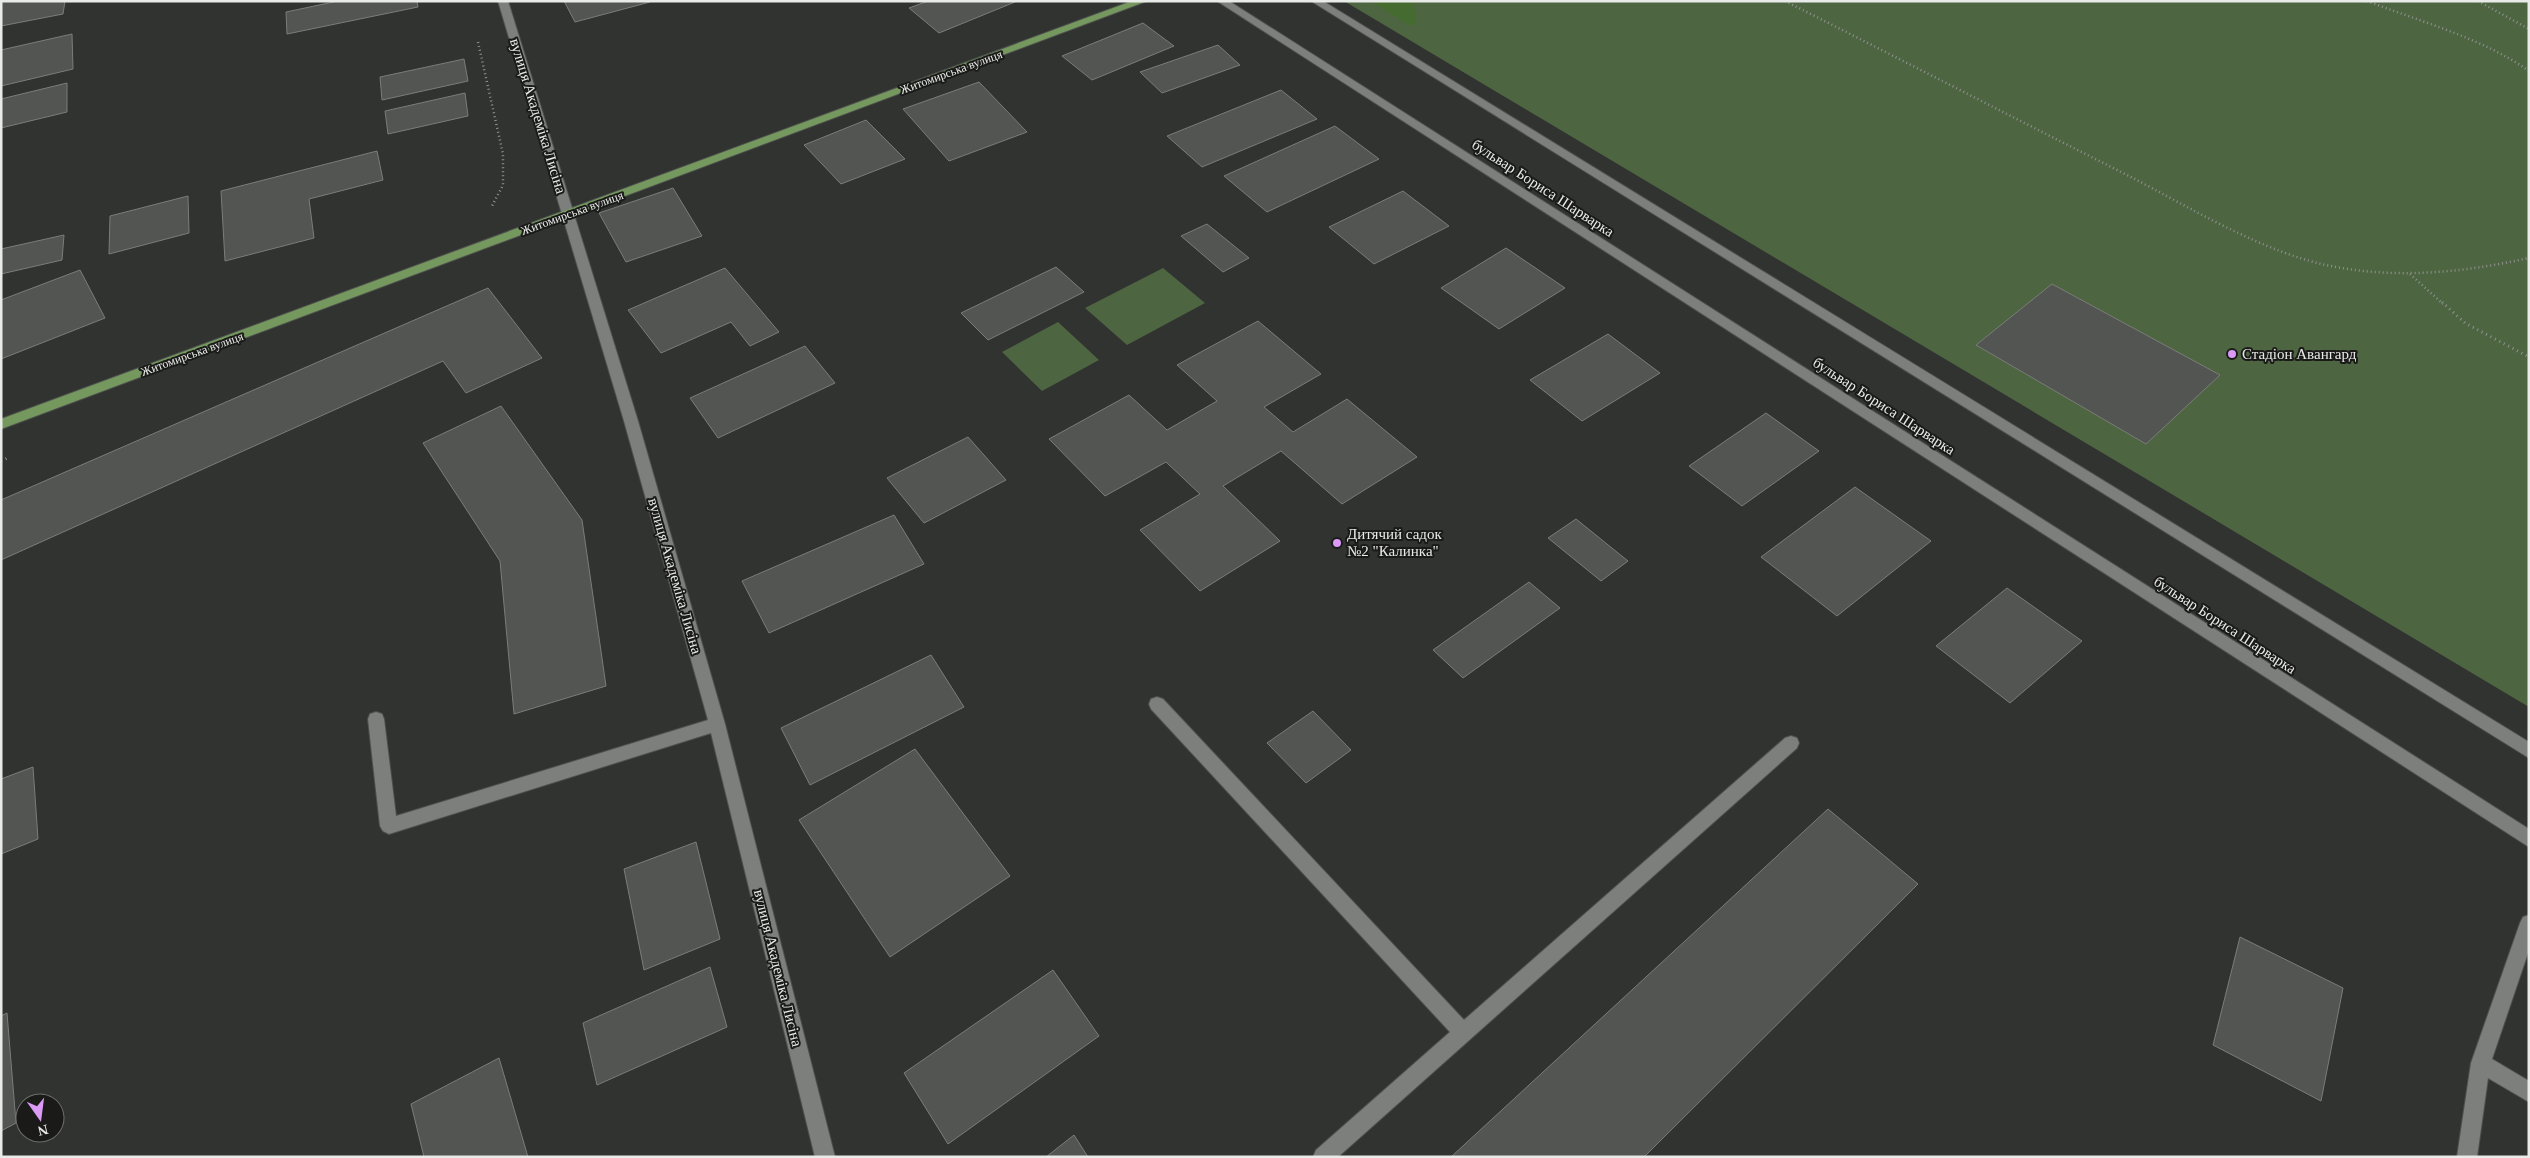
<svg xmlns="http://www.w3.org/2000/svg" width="2530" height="1158" font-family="'Times New Roman',serif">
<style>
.green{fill:#4e6542}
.forest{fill:#466b31}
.building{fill:#525551;stroke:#7a7d78}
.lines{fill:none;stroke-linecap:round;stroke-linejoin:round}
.minor-casing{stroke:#4f514e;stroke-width:2}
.major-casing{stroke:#4f514e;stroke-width:2}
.path-far1{stroke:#90928f;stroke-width:2.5;stroke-dasharray:1 3;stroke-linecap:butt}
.path{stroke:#90928f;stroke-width:3;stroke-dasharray:1 4;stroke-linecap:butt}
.minor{fill:#7c7f7b;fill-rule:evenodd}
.major{fill:#74985e;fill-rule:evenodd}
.poi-dot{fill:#da9af6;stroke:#1a1b19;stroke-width:2}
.labels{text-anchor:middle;stroke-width:4;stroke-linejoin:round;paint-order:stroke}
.far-street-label{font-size:12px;fill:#e9ebe8;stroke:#1a1b19}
.street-label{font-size:15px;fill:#e9ebe8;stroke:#1a1b19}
.poi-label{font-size:15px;fill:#e9ebe8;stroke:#1a1b19;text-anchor:start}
</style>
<rect width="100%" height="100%" fill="#313330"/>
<!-- green -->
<path class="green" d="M1344 1H2529V707Z
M1163 268 1205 303 1127 345 1085 308Z
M1058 322 1099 360 1042 391 1002 352Z"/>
<!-- forest -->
<path class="forest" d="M1370 1H1413L1417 25H1409Z"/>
<!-- building -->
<path class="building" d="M1 1H65L63 14 1 26Z
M338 1H417L418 7 287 34 286 12Z
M564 1H649L650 2 575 22Z
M928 1H1014L1015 2 939 33 909 8Z
M1143 23 1174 46 1092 80 1062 56Z
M72 34 73 69 1 86V50Z
M1218 45 1240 65 1162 93 1140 72Z
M464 59 468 81 382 100 380 77Z
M979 82 1027 132 949 161 903 109Z
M67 83V112L1 128V99Z
M1281 90 1317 119 1202 167 1167 136Z
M465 93 468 116 388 134 385 111Z
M866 120 905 159 841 184 804 145Z
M1335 126 1379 159 1267 212 1224 176Z
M377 151 383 180 309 199 314 238 225 261 221 191Z
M673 188 702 236 626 262 599 213Z
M1403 191 1449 226 1374 264 1329 227Z
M188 196 189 233 109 254 110 216Z
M1207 224 1249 258 1223 272 1181 236Z
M64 235 62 260 1 274V249Z
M1506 248 1565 288 1499 329 1441 288Z
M1056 267 1084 292 988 340 961 313Z
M725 268 779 332 750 346 731 322 661 353 628 310Z
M80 270 105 318 1 359V300Z
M2052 284 2220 375 2146 444 1976 345Z
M488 288 542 358 466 393 443 361 1 560V500Z
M1258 321 1321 374 1264 407 1293 432 1347 399 1417 457 1342 504 1281 451 1223 486 1280 541 1200 591 1140 530 1200 494 1166 462 1105 496 1049 439 1129 395 1167 430 1217 401 1177 365Z
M1608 334 1660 373 1582 421 1530 380Z
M805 346 835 383 718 438 690 398Z
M501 406 582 520 606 686 514 714 500 561 423 443Z
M1766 413 1819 451 1742 506 1689 466Z
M968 437 1006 480 924 523 887 478Z
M1855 487 1931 541 1837 616 1761 557Z
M894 515 924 564 769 633 742 581Z
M1576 519 1628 561 1601 581 1548 538Z
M1529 582 1560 608 1463 678 1433 650Z
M2007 588 2082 641 2010 703 1936 646Z
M931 655 964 707 810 785 781 728Z
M1313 711 1351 750 1306 783 1267 743Z
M915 749 1010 876 890 957 799 820Z
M33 767 38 839 1 854V779Z
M1828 809 1918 884 1644 1157H1451Z
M696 842 720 939 644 970 624 869Z
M2240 937 2343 988 2321 1101 2213 1045Z
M710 967 727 1027 597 1085 583 1023Z
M1053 970 1099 1036 948 1144 904 1073Z
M7 1013 16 1123 1 1131V1016Z
M499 1058 528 1157H424L411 1104Z
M1074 1135 1088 1157H1046Z"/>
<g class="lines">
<defs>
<path id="minor" d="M498 1H508L638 421 725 724 835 1157H815L711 733 389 834 383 831 380 826 368 719 370 714 376 712 382 714 384 719 396 816 708 720 624 421Z
M1217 1H1229L2529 829V847Z
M1311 1H1323L2529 742V758Z
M1157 697 1163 699 1464 1020 1785 738 1791 736 1797 738 1799 743 1797 748 1338 1157H1313L1316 1150 1450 1032 1151 709 1149 704 1151 699Z
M2529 915V950L2492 1059 2529 1081V1102L2488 1078 2477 1157H2457L2471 1063 2520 923 2523 917Z"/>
<path id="major" d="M1132 1H1147L1 429V419Z"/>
</defs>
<!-- minor casing -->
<use href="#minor" class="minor-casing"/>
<!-- major casing -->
<use href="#major" class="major-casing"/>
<!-- path-far1 -->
<path class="path-far1" d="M1785 1C1900 59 2014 118 2129 176 2191 208 2267 255 2336 267 2401 279 2465 272 2529 258
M2367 1C2419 21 2484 39 2529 71
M2478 1 2529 29
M478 42 503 154V185L492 206
M2410 274 2443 304"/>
<!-- path -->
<path class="path" d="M2442 302 2465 323 2529 357
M1 461 10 457"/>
<!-- minor -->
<use href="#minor" class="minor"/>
<!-- major -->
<use href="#major" class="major"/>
</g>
<!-- markers -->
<g class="poi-dot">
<circle cx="2232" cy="354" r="5"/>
<circle cx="1337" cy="543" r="5"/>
</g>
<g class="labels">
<!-- far-street labels -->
<g class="far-street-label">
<text transform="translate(951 72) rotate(-20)" y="4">Житомирська вулиця</text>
<text transform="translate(572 213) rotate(-20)" y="4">Житомирська вулиця</text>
<text transform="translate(192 354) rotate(-20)" y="4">Житомирська вулиця</text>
</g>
<!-- street labels -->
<g class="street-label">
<text transform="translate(538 116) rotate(73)" y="5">вулиця Академіка Лисіна</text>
<text transform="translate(1543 188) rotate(33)" y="5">бульвар Бориса Шарварка</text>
<text transform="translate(1884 406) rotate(33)" y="5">бульвар Бориса Шарварка</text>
<text transform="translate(675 576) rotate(74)" y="5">вулиця Академіка Лисіна</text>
<text transform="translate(2225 625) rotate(33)" y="5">бульвар Бориса Шарварка</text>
<text transform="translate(778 968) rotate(76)" y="5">вулиця Академіка Лисіна</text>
</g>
<!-- poi labels -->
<g class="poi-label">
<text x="2242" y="359">Стадіон Авангард</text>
<text x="1347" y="539">Дитячий садок<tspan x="1347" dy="17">№2 "Калинка"</tspan></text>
</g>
</g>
<!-- border -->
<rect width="2530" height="1158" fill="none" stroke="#e9ebe8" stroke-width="5"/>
<!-- north arrow -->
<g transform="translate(40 1118) rotate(166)"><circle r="24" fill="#1a1b19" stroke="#6d6e6c"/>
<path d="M0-4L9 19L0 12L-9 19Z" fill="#da9af6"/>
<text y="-8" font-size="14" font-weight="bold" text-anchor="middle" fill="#e9ebe8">N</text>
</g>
</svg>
